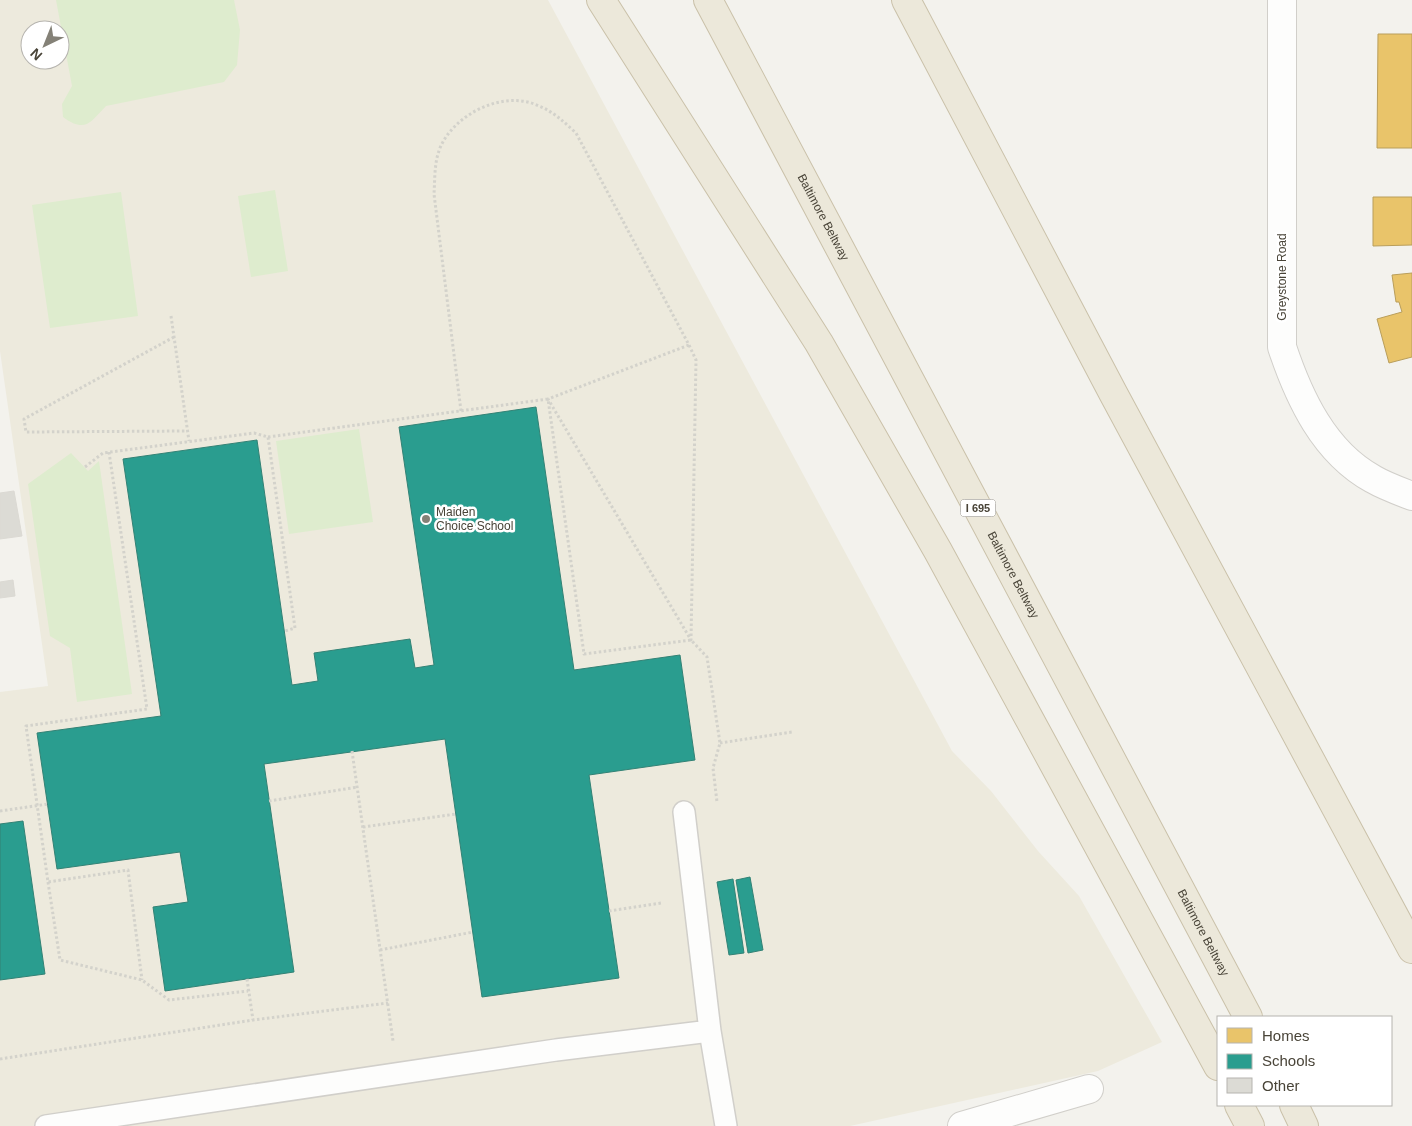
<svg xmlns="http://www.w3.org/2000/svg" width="1412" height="1126" font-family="Helvetica,sans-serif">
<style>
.education{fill:#edeadd;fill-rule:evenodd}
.green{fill:#deecce}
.homes{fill:#e9c46a;stroke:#b99e5b}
.schools{fill:#2a9d8f;stroke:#338275}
.building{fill:#dcdbd5;stroke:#dbd9d3}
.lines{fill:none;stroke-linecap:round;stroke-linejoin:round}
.lane-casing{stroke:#d1cfca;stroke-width:24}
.street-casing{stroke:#d1cfca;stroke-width:30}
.highway-casing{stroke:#cac1a9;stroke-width:30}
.path{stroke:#d3d2cb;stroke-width:3;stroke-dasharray:2.5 2.5;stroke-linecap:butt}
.lane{stroke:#fdfdfc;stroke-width:21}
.street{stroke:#fdfdfc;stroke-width:28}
.highway{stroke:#ece8da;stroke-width:28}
.poi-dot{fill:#848177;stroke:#fff;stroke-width:2}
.labels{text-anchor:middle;stroke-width:5;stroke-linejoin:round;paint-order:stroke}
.shield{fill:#fff;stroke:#807c74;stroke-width:1}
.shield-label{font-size:11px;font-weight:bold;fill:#494438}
.street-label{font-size:12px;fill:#494438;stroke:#fff}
.poi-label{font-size:12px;fill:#494438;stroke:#fff;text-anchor:start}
</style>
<rect width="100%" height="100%" fill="#f3f2ed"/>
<!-- education -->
<path class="education" d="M0 0H548L952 751 991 791 1038 851 1079 896 1162 1042 1098 1071 850 1126H0V692L48 686 0 351ZM30 30H60V60H30Z"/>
<!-- green -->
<path class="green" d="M56 0H234L240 30 237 65 224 82 106 106C90 123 85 133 63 117L62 104 72 86Z
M275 190 288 271 251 277 238 196Z
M121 192 138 316 50 328 32 205Z
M359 429 373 522 289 534 276 441Z
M71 453 88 471 99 461 132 694 77 702 70 648 50 636 28 484Z"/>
<!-- homes -->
<path class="homes" d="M1378 34H1412V148H1377Z
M1373 197H1412V245L1373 246Z
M1412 273V357L1389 363 1377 319 1402 312 1399 302H1396L1392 275Z"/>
<!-- schools -->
<path class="schools" d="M536 407 574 670 680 655 695 760 589 775 619 978 482 997 445 739 264 764 294 972 165 991 153 907 188 902 180 852 57 869 37 733 161 716 123 459 257 440 292 685 318 681 314 653 410 639 415 668 434 665 399 427Z
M23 821 45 974 0 980V824Z
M750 877 763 950 748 953 736 880Z
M733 879 744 953 729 955 717 882Z"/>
<!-- building -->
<path class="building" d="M14 491 22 536 0 539V493Z
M13 580 15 596 0 598V582Z"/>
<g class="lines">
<defs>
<path id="lane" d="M684 812 710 1031 726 1126
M46 1126 556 1050 710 1031"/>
<path id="street" d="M1282 0V347C1299 398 1324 452 1373 479 1385 486 1399 491 1412 496
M962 1126 1089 1089"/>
<g id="highway">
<path d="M601 0 819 343 938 551 1218 1066"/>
<path id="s1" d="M708 0 1248 1017"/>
<path d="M906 0 1113 393 1412 949"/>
<path d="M1239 1105 1250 1126"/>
<path d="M1294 1105 1304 1126"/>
</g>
</defs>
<!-- lane casing -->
<use href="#lane" class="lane-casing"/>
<!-- street casing -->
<use href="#street" class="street-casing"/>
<!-- highway casing -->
<use href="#highway" class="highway-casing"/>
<!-- path -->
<path class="path" d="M171 316 189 441
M174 337 24 419 26 432 187 431
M461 411 434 194C435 179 434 163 440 148 454 114 504 89 539 106 554 112 564 122 576 133L689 345 696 360 691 640 548 399 689 345
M268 437 548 399 584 654 691 640 707 657 720 743 713 768 717 802
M109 452 147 709 26 726 48 882 128 870 142 980
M85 467 103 453 254 433 268 437 295 628 285 631
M720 743 792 732
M352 751 393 1041
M269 801 358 787
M0 811 48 804
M363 827 456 814
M48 882 60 960 142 980 169 1000 248 991
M609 911 661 903
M380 950 473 932
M247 979 253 1020
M0 1059 253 1020 388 1003"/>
<!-- lane -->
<use href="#lane" class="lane"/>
<!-- street -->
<use href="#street" class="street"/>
<!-- highway -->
<use href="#highway" class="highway"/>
</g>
<!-- markers -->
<circle class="poi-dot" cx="426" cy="519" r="5"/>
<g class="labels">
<!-- shield labels -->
<rect class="shield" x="960.5" y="499.5" width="35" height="17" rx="4"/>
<g class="shield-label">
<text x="978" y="512">I 695</text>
</g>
<!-- street labels -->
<g class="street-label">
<text dy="4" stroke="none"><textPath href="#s1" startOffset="246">Baltimore Beltway</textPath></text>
<text transform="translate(1282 277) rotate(-90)" y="4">Greystone Road</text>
<text dy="4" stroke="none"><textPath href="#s1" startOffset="651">Baltimore Beltway</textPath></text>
<text dy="4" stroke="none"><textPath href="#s1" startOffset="1056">Baltimore Beltway</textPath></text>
</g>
<!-- poi labels -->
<g class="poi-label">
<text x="436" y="516">Maiden<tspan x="436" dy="14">Choice School</tspan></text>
</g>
</g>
<!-- legend -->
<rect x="1217" y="1016" width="175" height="90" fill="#ffffff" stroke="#b6b4af"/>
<rect x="1227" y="1028" width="25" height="15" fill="#e9c46a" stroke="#b6b4af"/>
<text x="1262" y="1041" font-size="15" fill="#494438">Homes</text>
<rect x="1227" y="1054" width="25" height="15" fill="#2a9d8f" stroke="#b6b4af"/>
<text x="1262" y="1066" font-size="15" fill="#494438">Schools</text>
<rect x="1227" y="1078" width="25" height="15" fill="#dcdbd5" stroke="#b6b4af"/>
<text x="1262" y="1091" font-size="15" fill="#494438">Other</text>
<!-- north arrow -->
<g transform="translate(45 45) rotate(223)"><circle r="24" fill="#ffffff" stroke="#b6b4af"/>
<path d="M0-4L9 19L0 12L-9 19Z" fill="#848177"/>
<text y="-8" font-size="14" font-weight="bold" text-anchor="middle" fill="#494438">N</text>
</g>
</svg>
